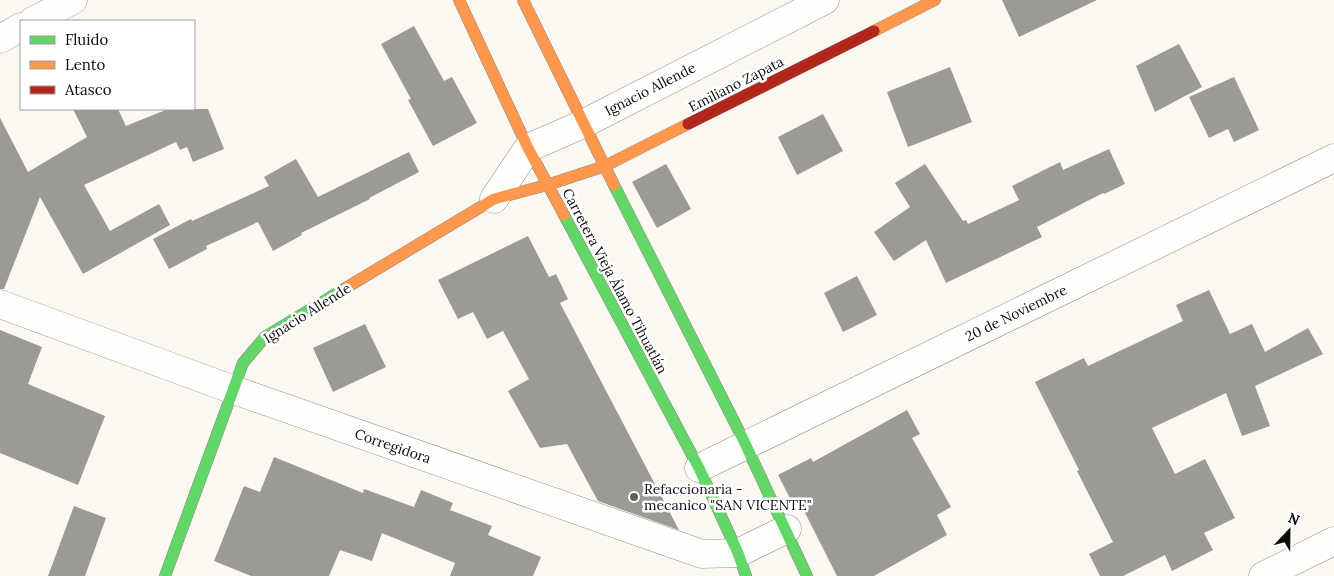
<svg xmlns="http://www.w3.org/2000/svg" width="1334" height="576" font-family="Lora,serif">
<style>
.building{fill:#9c9a96}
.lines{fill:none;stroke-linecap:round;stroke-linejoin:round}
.street-casing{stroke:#93928f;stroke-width:29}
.fast-casing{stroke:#8a8985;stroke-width:12}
.slow-casing{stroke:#8a8985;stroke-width:12}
.jam-casing{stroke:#8a8985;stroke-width:12}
.street{stroke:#fefefd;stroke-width:28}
.fast{stroke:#63d668;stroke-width:11}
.slow{stroke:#ff974d;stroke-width:11}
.jam{stroke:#b3261e;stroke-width:11}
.poi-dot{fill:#5f5f5c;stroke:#fff;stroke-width:2}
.labels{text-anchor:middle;stroke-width:5;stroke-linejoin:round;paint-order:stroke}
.street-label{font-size:14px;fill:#0c0c0c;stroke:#fff}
.poi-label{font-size:14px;fill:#0c0c0c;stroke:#fff;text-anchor:start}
</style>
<rect width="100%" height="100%" fill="#faf8f0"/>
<!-- building -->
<path class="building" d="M1002 0H1097L1019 37Z
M414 26 444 81 452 77 477 123 433 146 408 100 411 99 381 44Z
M1179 44 1202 87 1155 112 1136 66Z
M950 67 972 122 908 147 887 92Z
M1234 77 1259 130 1234 142 1228 129 1209 138 1189 97Z
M73 109H118L126 126 168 109H208L224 149 193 162 187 147 180 150 176 142 84 185 110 231 159 204 170 225 83 274 40 197 4 289H0V118L28 172 87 137Z
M823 114 843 151 797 175 778 137Z
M1109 149 1125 184 1104 194 1103 193 1037 227 1042 237 946 283 926 240 894 261 874 232 910 207 895 183 925 164 963 221 966 220 968 224 1019 200 1012 186 1060 162 1063 170Z
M409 152 419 172 369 198 370 199 301 233 302 235 273 251 258 222 206 246 207 249 169 269 153 239 191 219 192 221 269 186 264 177 296 159 318 197Z
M666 164 691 209 657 228 632 182Z
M528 236 549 277 556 274 568 299 560 303 679 530 598 501 567 444 540 448 508 391 529 379 503 331 487 339 473 312 458 319 438 280Z
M857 276 877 315 843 332 824 293Z
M1209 290 1230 334 1252 324 1265 352 1308 328 1323 354 1255 386 1270 426 1242 436 1226 393 1152 428 1175 474 1205 459 1235 518 1204 533 1213 550 1172 571 1165 555 1123 576H1100L1089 554 1113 542 1077 471 1079 470 1035 382 1084 358 1088 366 1183 321 1176 305Z
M365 324 386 367 333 392 313 348Z
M0 330 42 347 28 384 105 416 78 485 0 453Z
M907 410 920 434 912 438 951 507 937 515 947 535 874 576H837L798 499 792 502 778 475 811 458 813 462Z
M274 457 363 493 364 489 414 507 421 490 453 503 450 510 492 526 488 535 541 557 533 576H450L455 563 382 533 372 561 340 550 329 576H251L214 561 244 486 260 492Z
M74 506 106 518 85 576H48Z"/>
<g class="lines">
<defs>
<path id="street" d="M33 21 73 0
M0 39 21 27
M494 199 528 148 583 124 825 0
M0 304 234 390 702 554 738 553 787 529
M699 468 1334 158
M1263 576 1334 541"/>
<path id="fast" d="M614 185 742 437 807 576
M564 215 699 468 738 553 746 576
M165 576 243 363 265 337 344 289"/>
<path id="slow" d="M459 0 528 148 564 215
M523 0 614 185
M874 31 935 0
M344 289 494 199 547 185 605 166 688 124"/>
<path id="jam" d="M688 124 874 31"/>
</defs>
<!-- street casing -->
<use href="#street" class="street-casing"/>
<!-- fast casing -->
<use href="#fast" class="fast-casing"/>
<!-- slow casing -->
<use href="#slow" class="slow-casing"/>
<!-- jam casing -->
<use href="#jam" class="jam-casing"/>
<!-- street -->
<use href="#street" class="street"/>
<!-- fast -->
<use href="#fast" class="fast"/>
<!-- slow -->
<use href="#slow" class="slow"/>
<!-- jam -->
<use href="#jam" class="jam"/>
</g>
<!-- markers -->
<circle class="poi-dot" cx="634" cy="497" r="5"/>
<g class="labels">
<!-- street labels -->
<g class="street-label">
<text transform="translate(736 84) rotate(-27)" y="5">Emiliano Zapata</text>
<text transform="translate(650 89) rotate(-27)" y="5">Ignacio Allende</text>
<text transform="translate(615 281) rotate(62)" y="5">Carretera Vieja Álamo Tihuatlán</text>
<text transform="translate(307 313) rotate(-32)" y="5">Ignacio Allende</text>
<text transform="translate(1016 313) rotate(-26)" y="5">20 de Noviembre</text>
<text transform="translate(393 446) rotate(19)" y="5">Corregidora</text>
</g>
<!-- poi labels -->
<g class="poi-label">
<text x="644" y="494">Refaccionaria -<tspan x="644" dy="16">mecanico "SAN VICENTE"</tspan></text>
</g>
</g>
<!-- legend -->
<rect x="20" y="20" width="175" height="90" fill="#ffffff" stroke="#9e9e9e"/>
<rect x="30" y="36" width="25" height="8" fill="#63d668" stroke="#9e9e9e"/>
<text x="65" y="45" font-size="15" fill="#0c0c0c">Fluido</text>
<rect x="30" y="61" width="25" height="8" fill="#ff974d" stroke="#9e9e9e"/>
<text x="65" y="70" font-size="15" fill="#0c0c0c">Lento</text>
<rect x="30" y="86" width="25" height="8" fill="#b3261e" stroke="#9e9e9e"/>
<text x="65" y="95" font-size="15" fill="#0c0c0c">Atasco</text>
<!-- north arrow -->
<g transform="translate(1289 531) rotate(22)" stroke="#ffffff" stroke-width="4" paint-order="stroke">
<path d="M0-4L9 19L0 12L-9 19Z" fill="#0c0c0c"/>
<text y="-8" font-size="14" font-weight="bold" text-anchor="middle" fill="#0c0c0c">N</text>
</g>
</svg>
